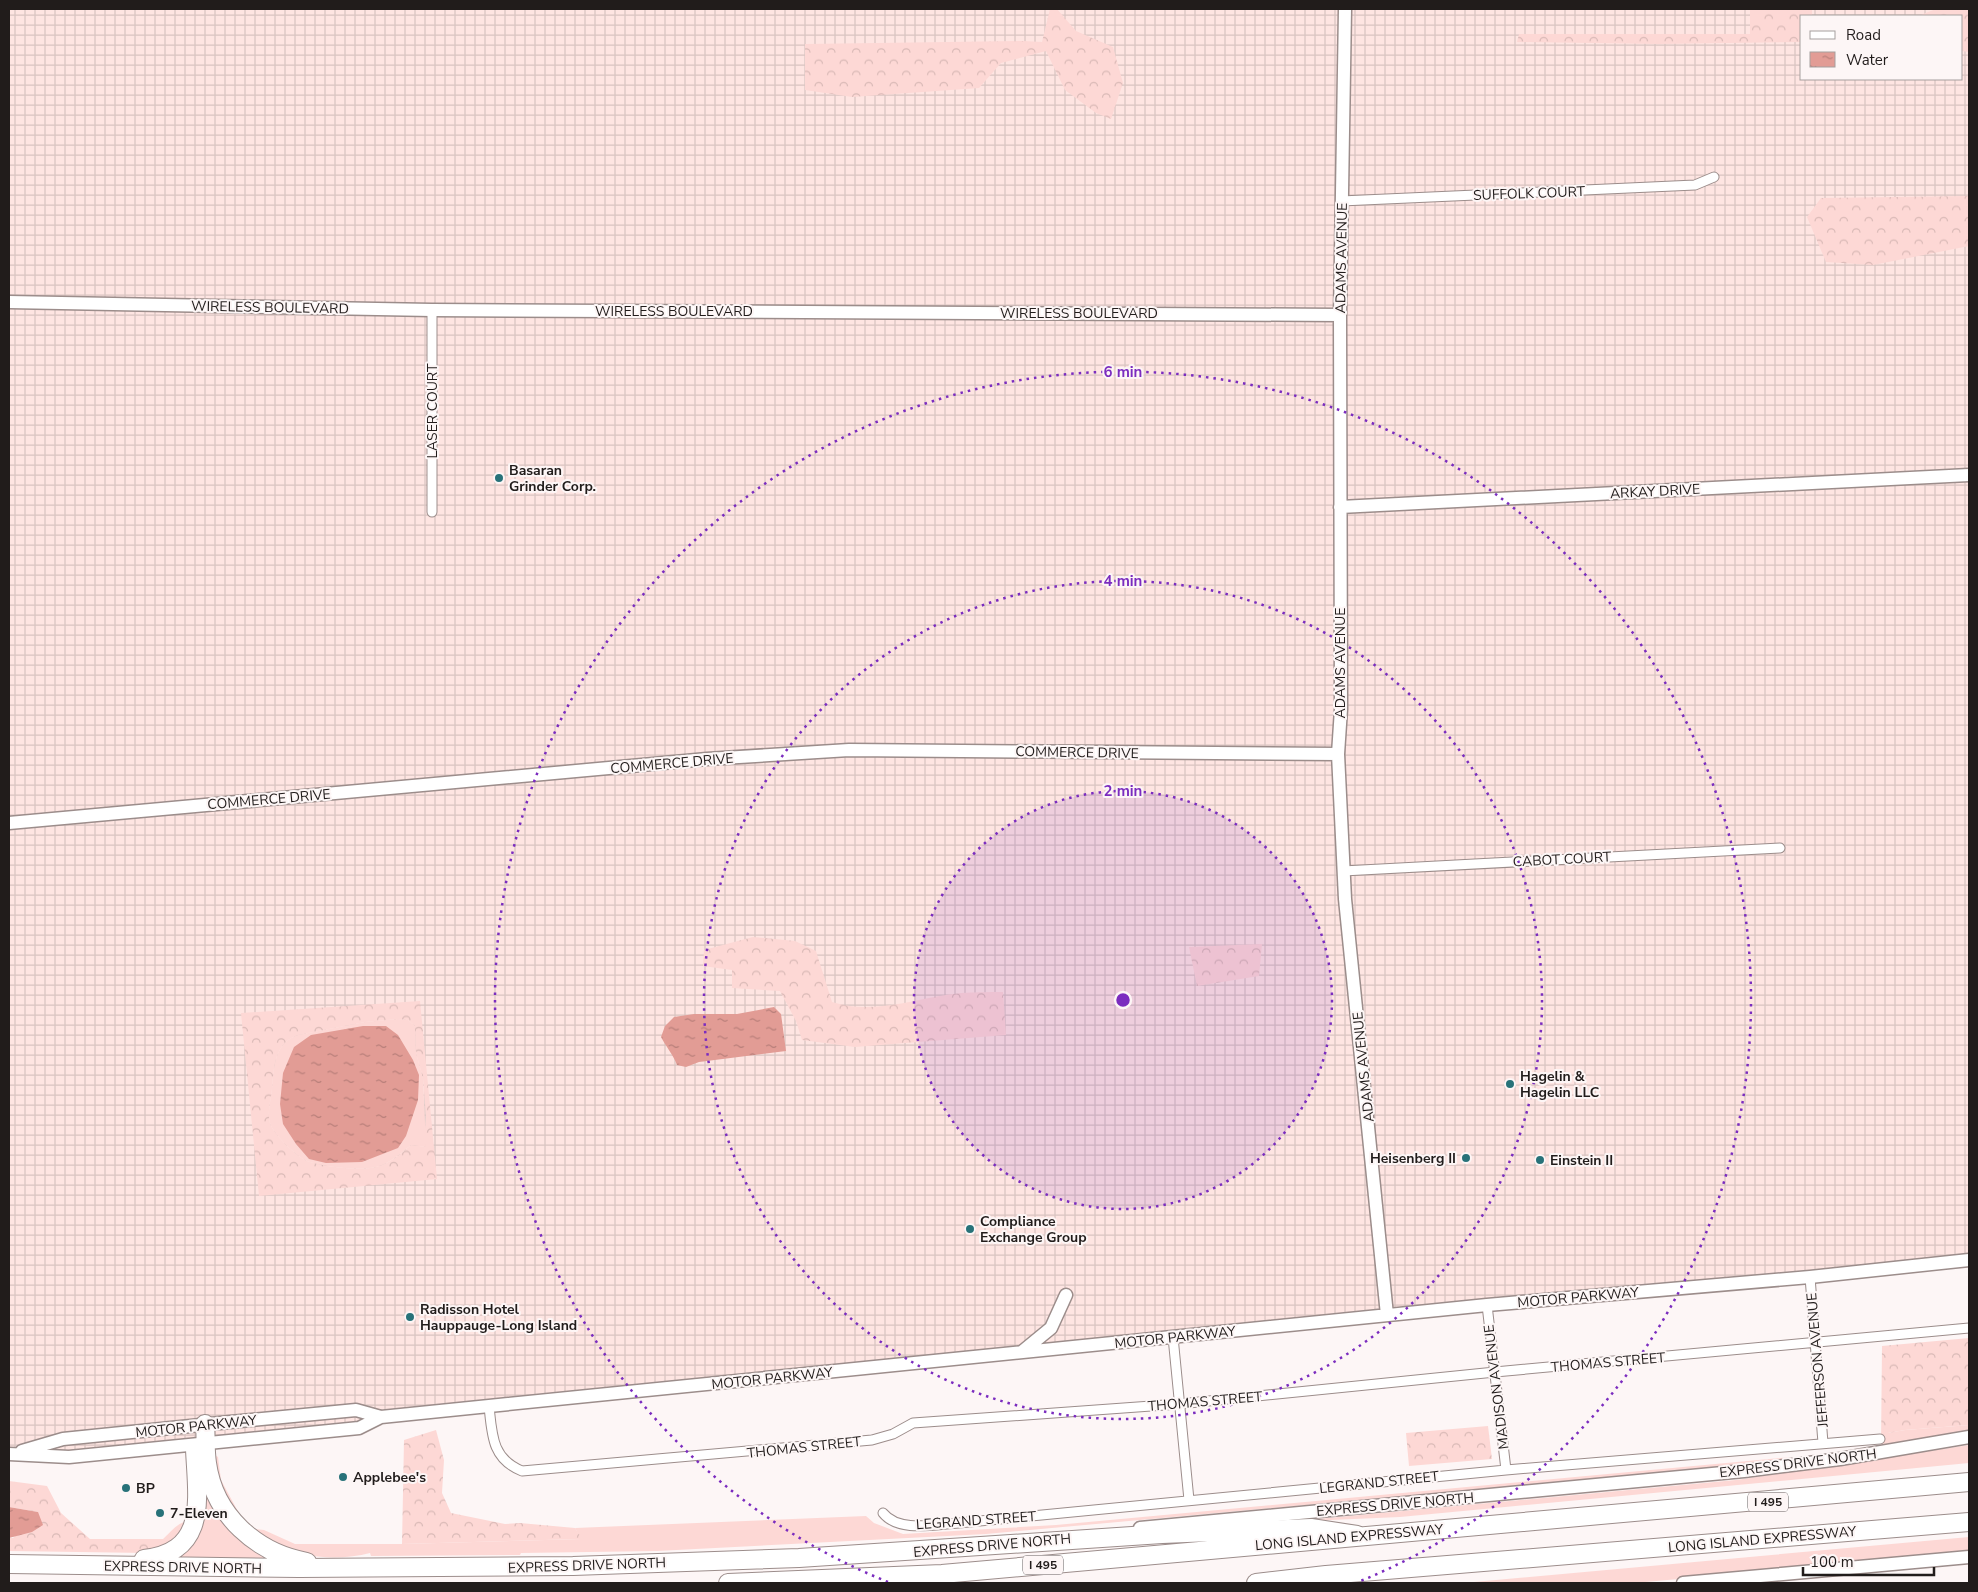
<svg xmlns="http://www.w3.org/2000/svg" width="1978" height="1592" font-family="'Nunito Sans',sans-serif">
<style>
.industrial{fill:url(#industrial-grid);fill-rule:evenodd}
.grass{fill:#fdd8d5}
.forest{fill:url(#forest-crowns);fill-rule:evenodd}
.water{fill:url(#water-ripples)}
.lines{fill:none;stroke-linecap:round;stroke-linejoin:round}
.street-casing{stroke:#9c8d8b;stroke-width:11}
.secondary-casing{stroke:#9c8d8b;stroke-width:15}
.highway-casing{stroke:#9c8d8b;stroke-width:20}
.street{stroke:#fff;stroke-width:9}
.secondary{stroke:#fff;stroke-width:12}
.highway{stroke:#fff;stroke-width:18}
.ring{fill:none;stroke:#7b2cbf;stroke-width:2.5;stroke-dasharray:2.5 5}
.poi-dot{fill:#287279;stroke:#fdf6f6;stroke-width:2}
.labels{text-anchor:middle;stroke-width:4;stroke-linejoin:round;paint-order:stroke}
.shield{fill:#fdf6f6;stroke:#635d5d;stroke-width:1}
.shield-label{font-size:12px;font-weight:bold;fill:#211c1b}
.street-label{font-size:14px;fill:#211c1b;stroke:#fdf6f6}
.poi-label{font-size:14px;font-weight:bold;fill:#211c1b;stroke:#fdf6f6;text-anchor:start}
.centre{fill:#7b2cbf;stroke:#fdf6f6;stroke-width:2.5}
.ring-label{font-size:15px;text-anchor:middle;font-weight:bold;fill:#7b2cbf;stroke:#fdf6f6;stroke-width:4;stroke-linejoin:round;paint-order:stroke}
</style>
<defs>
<pattern id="industrial-grid" width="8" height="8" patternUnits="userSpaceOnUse" patternTransform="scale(1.25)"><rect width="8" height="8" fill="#fee5e2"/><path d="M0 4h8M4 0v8" fill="none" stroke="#d9c4c1"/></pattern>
<pattern id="forest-crowns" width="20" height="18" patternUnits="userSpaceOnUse" patternTransform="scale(1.25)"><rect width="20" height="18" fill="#fdd8d5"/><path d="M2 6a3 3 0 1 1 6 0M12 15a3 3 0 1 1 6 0" fill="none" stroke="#d9b9b6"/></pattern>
<pattern id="water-ripples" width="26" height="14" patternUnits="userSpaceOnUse" patternTransform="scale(1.25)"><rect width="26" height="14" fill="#e29c95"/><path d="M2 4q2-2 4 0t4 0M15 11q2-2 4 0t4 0" fill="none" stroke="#b77e79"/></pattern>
</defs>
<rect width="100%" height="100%" fill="#fdf6f6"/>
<!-- industrial -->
<path class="industrial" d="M9 9H1969V1259L436 1415 301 1434 9 1458ZM1802 16H1962V79H1802Z"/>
<!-- grass -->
<path class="grass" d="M398 1019 408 1020 415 1026 416 1053 423 1078 426 1147 411 1145C401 1153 389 1164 376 1167 359 1171 323 1167 307 1161 297 1157 273 1134 270 1123 267 1113 271 1099 272 1089 274 1067 274 1043 298 1035L365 1022Z
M1969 1425V1430L1881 1445 1887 1433 1905 1430Z
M1969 1445V1463L1400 1517 1285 1522 1736 1480Z
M215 1455 218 1457 221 1480 241 1517 255 1529 264 1530 295 1544H401L581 1539 575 1528 866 1516 874 1523 903 1534 1056 1525 1792 1457 1756 1464 986 1534 657 1551 521 1553 520 1555 371 1556 370 1553C340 1561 301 1558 272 1545 263 1541 235 1515 229 1506 221 1496 213 1467 215 1455Z
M207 1489 265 1555 262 1559H175Z
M1969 1537V1553L1634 1583H1463Z"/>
<!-- forest -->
<path class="forest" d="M1050 9H1057L1076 31 1113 47 1123 83 1111 119 1096 113 1065 90 1046 51 1001 63 979 88 852 97 805 90V44L1023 41 1042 42Z
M1750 9H1812V16H1802V42L1658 44 1517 42 1519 34H1750Z
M1936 9H1969V52L1962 51V16H1918Z
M1969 196V246L1873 265 1826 262 1807 217 1821 198Z
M753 937 795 941 816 951 832 1002C876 1016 917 997 961 993 975 992 989 992 1003 992L1006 1035 855 1047 802 1040 796 1021 780 991 732 988V970L703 966 704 950Z
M1262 944 1259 976 1197 986 1189 947Z
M420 1001 437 1179 259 1196 241 1013ZM398 1019 408 1020 415 1026 416 1053 423 1078 426 1117 424 1140 426 1147 411 1145C402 1153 389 1164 376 1167 359 1171 323 1167 307 1161 297 1157 273 1134 270 1123 267 1113 271 1099 272 1089 274 1067 274 1043 298 1035L365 1022Z
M1969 1338V1425L1905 1430 1888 1433 1881 1445 1882 1346Z
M1488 1426 1492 1459 1409 1466 1406 1433Z
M436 1430 444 1460 442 1493 451 1513 505 1524 520 1523 575 1528 582 1539 402 1544 404 1440Z
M9 1481 47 1486 61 1513 90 1539H163C171 1532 179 1520 191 1521L174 1543 147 1553 9 1551V1538H13L38 1512 9 1507Z"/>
<!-- water -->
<path class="water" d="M774 1007 781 1014 786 1051 699 1062 686 1067 677 1065C673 1054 666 1047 661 1037L665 1026 674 1017 694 1014H737Z
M363 1026H386L398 1035 413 1060 419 1075 418 1100 406 1136 398 1148 362 1162 326 1163 309 1159 296 1144 283 1124 280 1104 283 1073 294 1047 311 1035Z
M9 1507 38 1512 43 1525 32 1532 9 1538Z"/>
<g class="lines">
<defs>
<path id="street" d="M1341 201 1695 185 1714 177
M432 310V512
M1343 871 1780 848
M1810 1277 1823 1443
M1487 1305 1506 1470
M1173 1337 1189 1500
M489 1406C492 1435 492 1459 522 1471L872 1440 893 1434 913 1423 1179 1404 1495 1372 1969 1328
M883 1513C899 1533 936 1524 959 1523L1506 1470 1880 1439"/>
<path id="secondary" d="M1345 9 1340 315 1341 709 1338 754 1345 899 1387 1315
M9 302 432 310 1340 315
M1340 507 1969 475
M9 823 707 759 849 750 1338 754
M1023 1351 1051 1328 1066 1295
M22 1451 63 1439 220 1423 356 1410 381 1417
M9 1454 69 1457 359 1428 381 1417 489 1406 1487 1305 1810 1277 1969 1260
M1140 1528 1744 1471 1840 1459 1969 1437
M1683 1583 1969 1557"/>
<path id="highway" d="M205 1424C206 1437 205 1450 207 1463 214 1515 256 1553 307 1562
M144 1559C209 1552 197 1497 195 1449
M9 1564 299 1568 573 1566 799 1558 1162 1534 1311 1528 1357 1535
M728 1583 942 1574 1969 1482
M1256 1583 1326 1575 1969 1522"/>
</defs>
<!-- street casing -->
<use href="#street" class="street-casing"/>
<!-- secondary casing -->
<use href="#secondary" class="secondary-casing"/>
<!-- highway casing -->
<use href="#highway" class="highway-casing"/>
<!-- street -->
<use href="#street" class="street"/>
<!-- secondary -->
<use href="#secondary" class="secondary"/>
<!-- highway -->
<use href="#highway" class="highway"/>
</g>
<!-- distance rings -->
<circle cx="1123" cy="1000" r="209" fill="#7b2cbf" fill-opacity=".12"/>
<g class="ring">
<circle cx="1123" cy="1000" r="209"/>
<circle cx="1123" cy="1000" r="419"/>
<path d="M888 1582A628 628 0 1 1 1358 1582"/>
</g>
<!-- markers -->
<g class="poi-dot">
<circle cx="499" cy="478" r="5"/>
<circle cx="1510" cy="1084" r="5"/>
<circle cx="1466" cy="1158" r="5"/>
<circle cx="1540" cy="1160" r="5"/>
<circle cx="970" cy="1229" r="5"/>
<circle cx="410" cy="1317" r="5"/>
<circle cx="343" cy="1477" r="5"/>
<circle cx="126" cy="1488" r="5"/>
<circle cx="160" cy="1513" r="5"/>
</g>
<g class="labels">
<!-- shield labels -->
<g class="shield">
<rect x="1748" y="1492.5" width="40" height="19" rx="4"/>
<rect x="1023" y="1555.5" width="40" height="19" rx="4"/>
</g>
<g class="shield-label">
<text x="1768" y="1506">I 495</text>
<text x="1043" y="1569">I 495</text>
</g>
<!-- street labels -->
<g class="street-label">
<text transform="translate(1529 193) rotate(-2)" y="5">SUFFOLK COURT</text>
<text transform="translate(1341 258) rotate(-89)" y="5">ADAMS AVENUE</text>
<text transform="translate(270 307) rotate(1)" y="5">WIRELESS BOULEVARD</text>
<text x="674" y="316">WIRELESS BOULEVARD</text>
<text x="1079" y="318">WIRELESS BOULEVARD</text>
<text transform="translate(432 411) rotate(-90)" y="5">LASER COURT</text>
<text transform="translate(1655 491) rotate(-3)" y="5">ARKAY DRIVE</text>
<text transform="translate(1340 663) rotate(-90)" y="5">ADAMS AVENUE</text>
<text transform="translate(1077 752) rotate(1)" y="5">COMMERCE DRIVE</text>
<text transform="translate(672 763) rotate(-5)" y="5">COMMERCE DRIVE</text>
<text transform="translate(269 799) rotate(-5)" y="5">COMMERCE DRIVE</text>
<text transform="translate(1562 859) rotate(-3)" y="5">CABOT COURT</text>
<text transform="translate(1363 1067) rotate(-96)" y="5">ADAMS AVENUE</text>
<text transform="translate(1578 1297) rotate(-5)" y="5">MOTOR PARKWAY</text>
<text transform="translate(1175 1337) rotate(-6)" y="5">MOTOR PARKWAY</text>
<text transform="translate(1817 1360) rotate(-95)" y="5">JEFFERSON AVENUE</text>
<text transform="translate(1608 1362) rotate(-5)" y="5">THOMAS STREET</text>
<text transform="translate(772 1378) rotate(-6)" y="5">MOTOR PARKWAY</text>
<text transform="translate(1496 1387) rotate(-97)" y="5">MADISON AVENUE</text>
<text transform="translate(1205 1401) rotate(-5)" y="5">THOMAS STREET</text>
<text transform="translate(196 1426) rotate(-6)" y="5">MOTOR PARKWAY</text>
<text transform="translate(804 1447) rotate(-6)" y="5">THOMAS STREET</text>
<text transform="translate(1798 1463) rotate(-7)" y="5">EXPRESS DRIVE NORTH</text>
<text transform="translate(1379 1482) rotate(-6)" y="5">LEGRAND STREET</text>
<text transform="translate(1395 1504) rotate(-5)" y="5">EXPRESS DRIVE NORTH</text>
<text transform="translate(976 1520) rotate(-4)" y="5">LEGRAND STREET</text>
<text transform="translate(1349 1537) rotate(-5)" y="5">LONG ISLAND EXPRESSWAY</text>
<text transform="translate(1762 1539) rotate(-5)" y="5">LONG ISLAND EXPRESSWAY</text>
<text transform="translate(992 1545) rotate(-5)" y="5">EXPRESS DRIVE NORTH</text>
<text transform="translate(587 1565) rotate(-2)" y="5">EXPRESS DRIVE NORTH</text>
<text transform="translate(183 1567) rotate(1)" y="5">EXPRESS DRIVE NORTH</text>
</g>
<!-- poi labels -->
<g class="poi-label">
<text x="509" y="475">Basaran<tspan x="509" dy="16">Grinder Corp.</tspan></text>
<text x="1520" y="1081">Hagelin &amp;<tspan x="1520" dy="16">Hagelin LLC</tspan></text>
<text x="1456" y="1163" text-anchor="end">Heisenberg II</text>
<text x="1550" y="1165">Einstein II</text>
<text x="980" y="1226">Compliance<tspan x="980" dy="16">Exchange Group</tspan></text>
<text x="420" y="1314">Radisson Hotel<tspan x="420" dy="16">Hauppauge-Long Island</tspan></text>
<text x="353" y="1482">Applebee's</text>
<text x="136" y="1493">BP</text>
<text x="170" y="1518">7-Eleven</text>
</g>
</g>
<circle cx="1123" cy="1000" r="8" class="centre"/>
<g class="ring-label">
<text x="1123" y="377">6 min</text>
<text x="1123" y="586">4 min</text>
<text x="1123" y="796">2 min</text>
</g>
<!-- border -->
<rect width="1978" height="1592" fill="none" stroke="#211c1b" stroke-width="20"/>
<!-- legend -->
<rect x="1800" y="15" width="162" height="65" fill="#fdf6f6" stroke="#a59f9e"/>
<rect x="1810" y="31" width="25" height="8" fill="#ffffff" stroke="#a59f9e"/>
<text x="1846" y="40" font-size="15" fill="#211c1b">Road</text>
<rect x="1810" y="52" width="25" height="15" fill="url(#water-ripples)" stroke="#a59f9e"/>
<text x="1846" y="65" font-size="15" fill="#211c1b">Water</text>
<!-- scale -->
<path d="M1803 1567v8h131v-8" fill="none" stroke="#211c1b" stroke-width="2.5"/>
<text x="1810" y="1567" font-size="15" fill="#211c1b" stroke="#fdf6f6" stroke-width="4" paint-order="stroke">100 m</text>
</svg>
